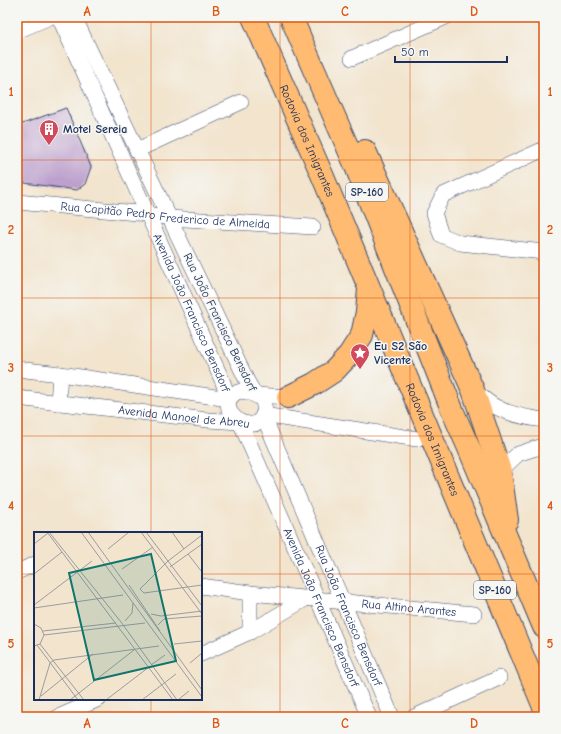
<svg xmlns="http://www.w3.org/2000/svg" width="561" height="734" font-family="'Comic Neue',sans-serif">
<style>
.building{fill:#bda0cd}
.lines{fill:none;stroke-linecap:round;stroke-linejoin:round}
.minor-casing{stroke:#3b4a6f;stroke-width:16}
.highway-casing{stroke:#3b4a6f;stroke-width:24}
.minor{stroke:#fff;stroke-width:15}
.highway{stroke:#febb71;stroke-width:22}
.grid{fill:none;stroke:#de5710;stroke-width:1;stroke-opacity:0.55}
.labels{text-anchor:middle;stroke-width:3;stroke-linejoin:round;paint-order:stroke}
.shield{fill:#f6f6f2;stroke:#5d6b8a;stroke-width:1}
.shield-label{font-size:11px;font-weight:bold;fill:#1b2f5e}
.poi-label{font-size:12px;font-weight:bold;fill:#1b2f5e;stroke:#f6f6f2;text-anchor:start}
.street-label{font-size:12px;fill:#1b2f5e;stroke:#f6f6f2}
.inset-road{fill:none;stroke:#9c9ca1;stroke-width:1}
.view{fill:#0f766e;fill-opacity:0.15;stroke:#0f766e;stroke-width:2}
.inset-edge{fill:none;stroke:#1b2f5e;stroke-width:2}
.neatline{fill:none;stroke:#de5710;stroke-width:1.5}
.grid-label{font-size:13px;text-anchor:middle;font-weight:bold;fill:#de5710}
</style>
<rect width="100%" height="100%" fill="#f6f6f2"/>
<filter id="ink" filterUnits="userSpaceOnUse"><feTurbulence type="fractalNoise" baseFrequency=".025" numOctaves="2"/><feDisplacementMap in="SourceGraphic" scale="8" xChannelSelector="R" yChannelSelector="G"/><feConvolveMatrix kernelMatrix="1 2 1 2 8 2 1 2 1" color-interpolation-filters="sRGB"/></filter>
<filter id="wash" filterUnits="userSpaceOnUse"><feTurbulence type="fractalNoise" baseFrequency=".012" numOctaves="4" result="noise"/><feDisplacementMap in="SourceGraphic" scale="16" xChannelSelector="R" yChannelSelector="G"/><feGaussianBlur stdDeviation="0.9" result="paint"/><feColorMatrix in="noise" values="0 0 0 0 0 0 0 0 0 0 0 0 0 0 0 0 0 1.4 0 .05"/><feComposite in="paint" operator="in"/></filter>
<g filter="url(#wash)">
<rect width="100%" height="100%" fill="#f2e4cd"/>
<g id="blocks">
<!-- building -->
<path class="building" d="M66 108 91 167 85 184 77 190 17 182V126Z"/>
</g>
</g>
<g filter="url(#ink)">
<use href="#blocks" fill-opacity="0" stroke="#3b4a6f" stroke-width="1"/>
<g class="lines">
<defs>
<g id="minor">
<path id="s1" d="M59 17 222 380 229 399C226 410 232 416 240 422L369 717"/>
<path d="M17 31 50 17"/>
<path d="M352 58 446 17"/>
<path d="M544 149 443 195 434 213 441 235 460 243 544 252"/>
<path d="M137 150 241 102"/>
<path id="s2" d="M17 202 148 214 169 218 313 227"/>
<path d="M17 369 60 374 229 399"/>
<path d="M473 390C481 396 488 403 496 407 511 415 527 418 544 420"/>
<path id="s3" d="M17 398 208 420 240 422 249 424H255L261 419 265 411 263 401 260 398 255 395 247 381 74 17"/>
<path d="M229 399 235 393 241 391 248 392 255 395 288 397"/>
<path d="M58 403 60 374"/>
<path id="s4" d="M263 415 392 717"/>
<path d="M263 415 417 439"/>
<path d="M500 471 518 454 533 449 544 446"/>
<path d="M17 572 35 564"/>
<path id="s5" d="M201 586 250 593 474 614"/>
<path d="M250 593V632"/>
<path d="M201 654 250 632 307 598"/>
<path d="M58 717 99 699"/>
<path d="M414 717 499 678"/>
</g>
<g id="highway">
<path id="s6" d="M253 17 323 177 544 707"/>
<path d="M291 17 355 164 453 412 468 446 544 627"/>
<path d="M365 151 473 390 500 471 507 520"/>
<path d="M288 397 314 384 334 371 349 355 362 335 367 312 369 289"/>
</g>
</defs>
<!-- minor casing -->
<use href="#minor" class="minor-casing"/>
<!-- highway casing -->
<use href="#highway" class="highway-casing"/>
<!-- minor -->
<use href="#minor" class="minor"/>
<!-- highway -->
<use href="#highway" class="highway"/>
</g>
</g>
<!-- grid -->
<path class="grid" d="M151 17V533M280 17V717M410 17V717M17 160H544M17 298H544M17 436H544M17 574H35M201 574H544M151 699V717"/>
<!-- icons -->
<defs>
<symbol id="building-pin" viewBox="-11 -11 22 30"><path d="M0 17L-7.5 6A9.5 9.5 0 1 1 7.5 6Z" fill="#d1495b" stroke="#f6f6f2"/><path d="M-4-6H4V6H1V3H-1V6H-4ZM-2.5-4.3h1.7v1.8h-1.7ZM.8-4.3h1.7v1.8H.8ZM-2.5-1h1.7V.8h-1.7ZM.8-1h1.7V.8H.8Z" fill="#fff"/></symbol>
<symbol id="sight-pin" viewBox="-11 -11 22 30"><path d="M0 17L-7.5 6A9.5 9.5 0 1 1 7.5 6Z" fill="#d1495b" stroke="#f6f6f2"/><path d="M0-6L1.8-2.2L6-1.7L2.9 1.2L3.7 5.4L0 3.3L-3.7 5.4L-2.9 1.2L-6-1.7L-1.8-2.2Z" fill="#fff"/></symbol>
</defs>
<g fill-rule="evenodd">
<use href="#building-pin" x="38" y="118" width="22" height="30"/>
<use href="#sight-pin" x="349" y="342" width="22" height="30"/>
</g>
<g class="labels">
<!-- shield labels -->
<g class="shield">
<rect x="346" y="183" width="42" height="18" rx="3"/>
<rect x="474" y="581" width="42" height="18" rx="3"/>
</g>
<g class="shield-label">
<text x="367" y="196">SP-160</text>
<text x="495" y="594">SP-160</text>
</g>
<!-- poi labels -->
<g class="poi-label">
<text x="63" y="133">Motel Sereia</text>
<text x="374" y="350">Eu S2 São<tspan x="374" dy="14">Vicente</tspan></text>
</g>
<!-- street labels -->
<g class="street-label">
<text dy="4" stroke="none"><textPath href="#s6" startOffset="135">Rodovia dos Imigrantes</textPath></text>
<text dy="4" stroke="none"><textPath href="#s2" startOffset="149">Rua Capitão Pedro Frederico de Almeida</textPath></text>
<text dy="4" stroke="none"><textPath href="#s1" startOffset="324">Avenida João Francisco Bensdorf</textPath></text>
<text transform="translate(220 322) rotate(64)" y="4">Rua João Francisco Bensdorf</text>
<text dy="4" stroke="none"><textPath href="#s3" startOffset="168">Avenida Manoel de Abreu</textPath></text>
<text dy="4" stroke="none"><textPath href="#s6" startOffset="459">Rodovia dos Imigrantes</textPath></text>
<text dy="4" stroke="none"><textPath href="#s1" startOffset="648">Avenida João Francisco Bensdorf</textPath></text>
<text dy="4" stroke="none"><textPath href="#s5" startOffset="209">Rua Altino Arantes</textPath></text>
<text dy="4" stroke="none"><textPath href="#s4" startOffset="218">Rua João Francisco Bensdorf</textPath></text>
</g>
</g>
<!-- overview -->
<g transform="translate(34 532)">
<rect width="168" height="168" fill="#f2e4cd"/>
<path class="inset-road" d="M13 0 139 168M15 0 87 90 143 168M47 0 168 165M54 0 168 158M107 0 168 82M112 0 168 74M138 0 150 17M168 3 134 29 106 57 110 61 168 53M0 12 14 1M74 17 95 0M154 22 168 40M136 35 168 12M88 37 119 15M0 42 28 20M95 53 126 99M0 73 58 29M0 76 89 63M117 82 127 84 168 79M91 89 98 81 99 71M0 92 7 96 10 103 6 112 0 114M124 93 130 87 168 84M9 99 82 91M10 103 111 91M6 112 50 168M140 112 168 109M3 113 44 168M156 131 168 121M117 133 131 123M7 164 59 122M5 168 16 131 20 128 125 114M36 168 100 118M72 168 115 135M108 168 142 142M144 168 155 159"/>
<path class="view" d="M117 22 142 129 60 148 35 41Z"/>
<rect width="168" height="168" class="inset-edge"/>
</g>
<!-- margin -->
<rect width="561" height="734" fill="none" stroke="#f6f6f2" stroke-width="44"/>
<!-- scale -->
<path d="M395 56v6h112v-6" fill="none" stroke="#1b2f5e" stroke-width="2"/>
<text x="401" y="56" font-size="12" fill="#1b2f5e" stroke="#f6f6f2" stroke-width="3" paint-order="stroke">50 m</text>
<rect x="22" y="22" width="517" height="690" class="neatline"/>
<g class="grid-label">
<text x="87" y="16">A</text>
<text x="216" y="16">B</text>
<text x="345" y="16">C</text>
<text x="474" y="16">D</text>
<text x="11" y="96">1</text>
<text x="550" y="96">1</text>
<text x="11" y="234">2</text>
<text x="550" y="234">2</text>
<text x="11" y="372">3</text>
<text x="550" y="372">3</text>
<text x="11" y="510">4</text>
<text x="550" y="510">4</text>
<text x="11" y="648">5</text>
<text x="550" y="648">5</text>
<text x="87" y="728">A</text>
<text x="216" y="728">B</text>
<text x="345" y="728">C</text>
<text x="474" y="728">D</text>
</g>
</svg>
